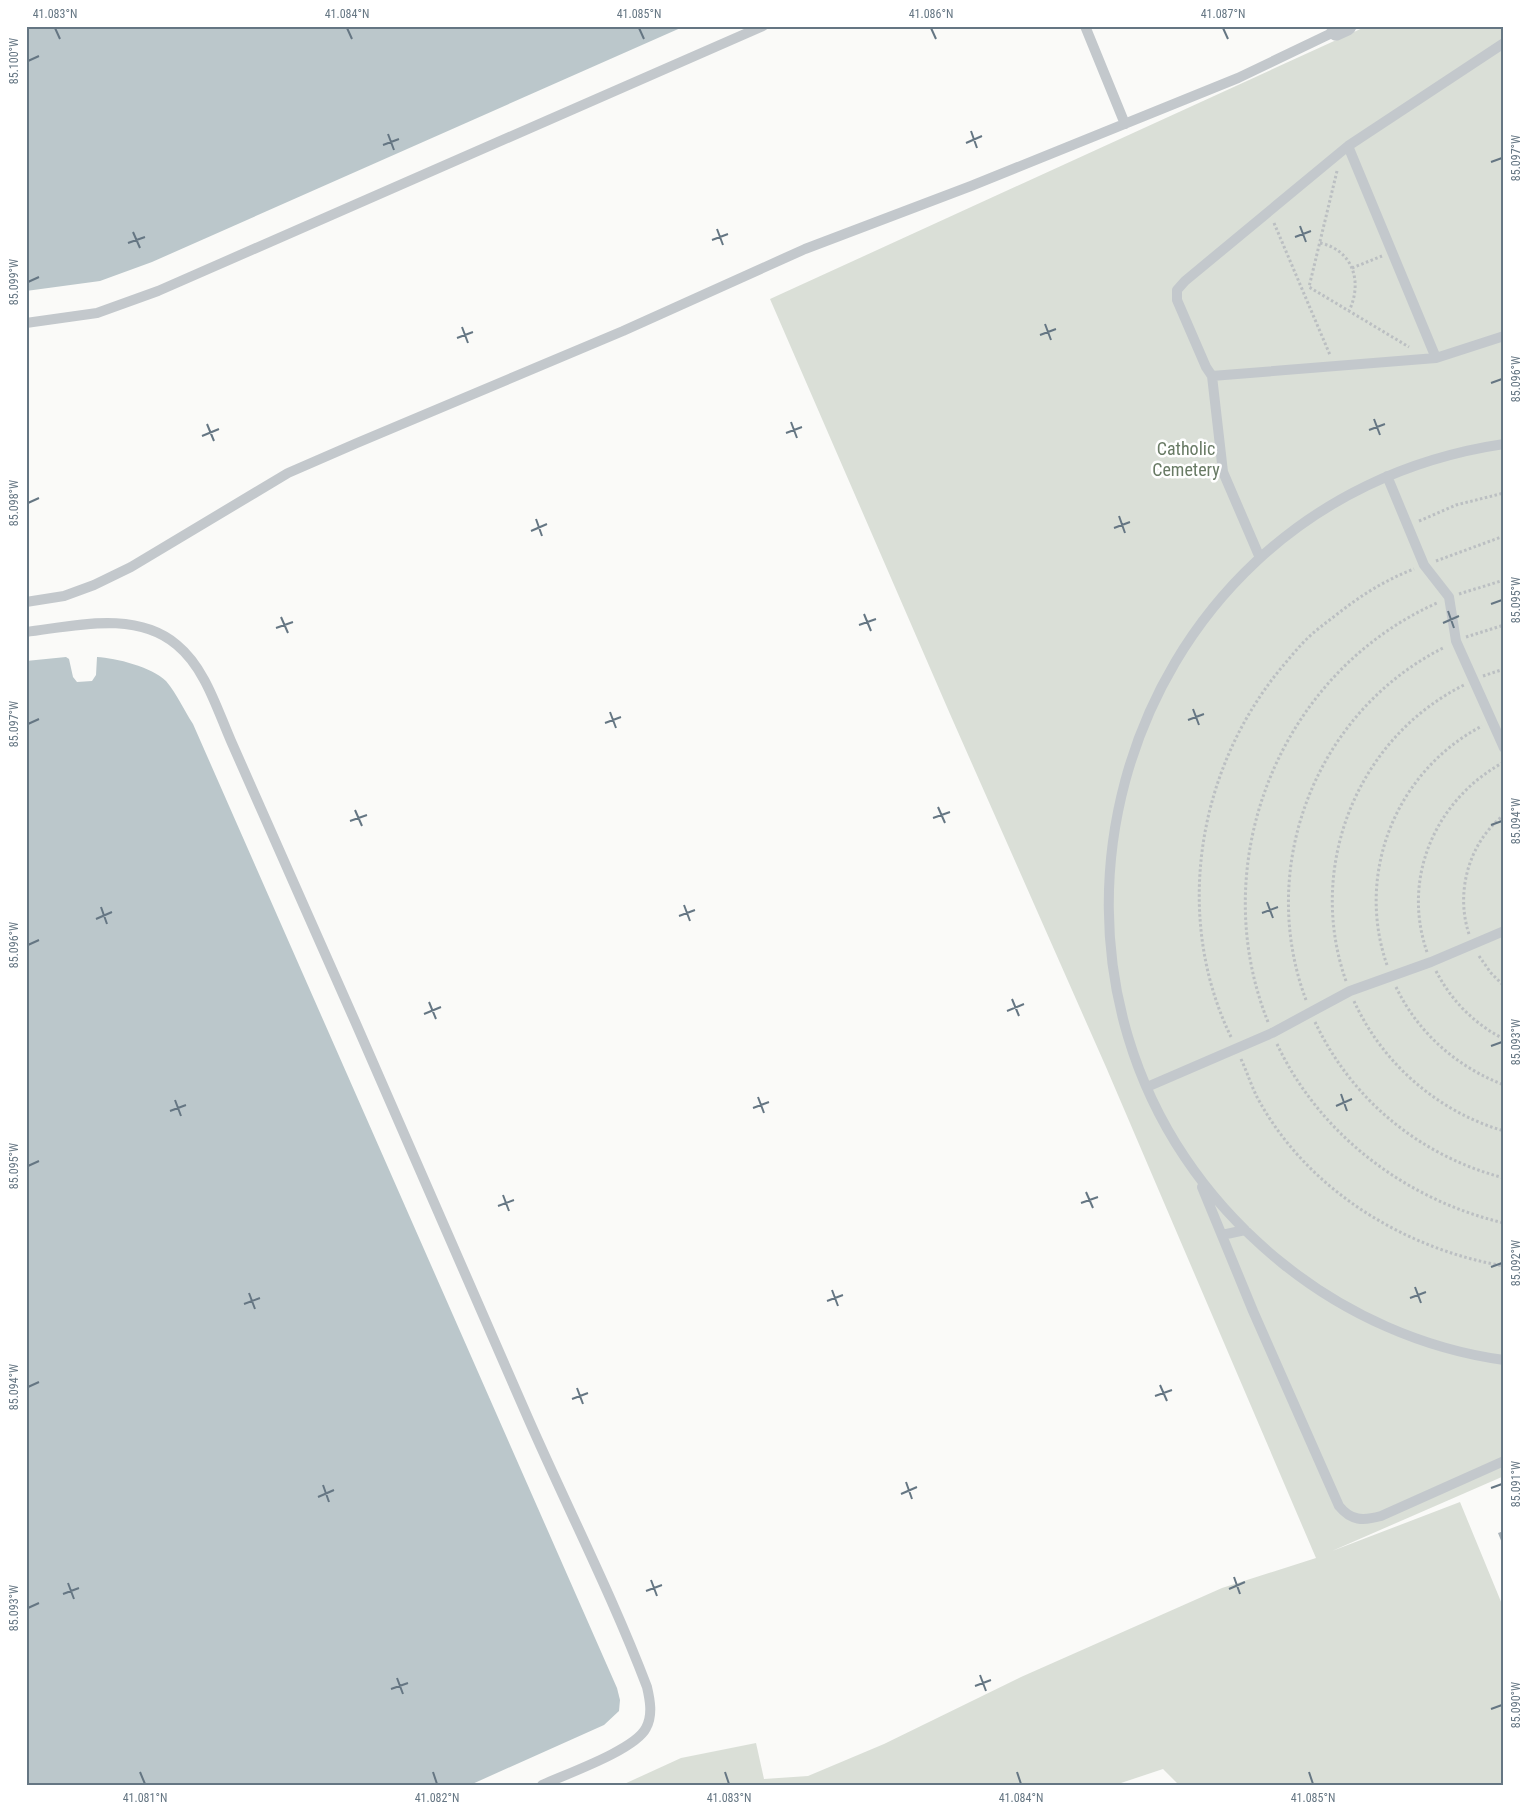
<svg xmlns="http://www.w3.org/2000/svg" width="1530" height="1811" font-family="'Roboto Condensed',sans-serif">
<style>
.green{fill:#dadfd7}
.water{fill:#bbc7cb}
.building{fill:#aab3b9}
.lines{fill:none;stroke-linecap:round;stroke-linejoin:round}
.path{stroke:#bbbfc2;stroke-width:3;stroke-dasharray:2.5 2.5;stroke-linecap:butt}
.service{stroke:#c3c8cc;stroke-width:10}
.minor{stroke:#c3c8cc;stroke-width:19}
.ticks{fill:none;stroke:#657683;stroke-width:2}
.labels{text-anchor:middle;stroke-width:5;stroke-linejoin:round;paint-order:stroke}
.park-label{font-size:18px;fill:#687a64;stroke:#fff}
.neatline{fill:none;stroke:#657683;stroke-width:2}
.ticks-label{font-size:12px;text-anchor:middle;fill:#657683}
</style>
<rect width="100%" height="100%" fill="#fafaf8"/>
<!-- green -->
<path class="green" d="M1367 26H1504V1476L1332 1551 1460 1502 1504 1609V1785H1179L1163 1769 1115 1785H622L681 1758 756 1743 764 1779 808 1776 884 1744 1021 1677 1222 1588 1316 1558 1106 1067 950 714 770 299Z"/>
<!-- water -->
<path class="water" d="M26 26H685L152 262 100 281 26 291Z
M66 657 69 659 73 677 77 682 92 681 96 675 97 657C116 658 152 667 166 681 177 694 184 710 193 724L617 1688 620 1700 619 1711 604 1725 470 1785H26V661Z"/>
<!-- building -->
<path class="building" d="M1504 1531V1548L1498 1533Z"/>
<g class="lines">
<!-- path -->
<path class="path" d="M1337 171 1309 287 1409 347
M1274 223 1330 355
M1320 243C1353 250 1363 282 1349 311
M1352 268 1382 256
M1419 521 1456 505 1504 493
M1436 561 1504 536
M1459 594 1504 580
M1466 637 1504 625
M1483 676 1504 669
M1469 934C1455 892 1469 842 1504 815
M1427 952C1401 877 1436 799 1504 762
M1479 956 1491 973 1504 986
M1387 965C1355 873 1396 771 1482 726
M1436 971C1451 1000 1474 1024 1504 1039
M1346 981C1306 868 1356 739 1464 685
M1396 987C1418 1033 1457 1067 1504 1085
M1306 1000C1256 866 1316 711 1445 647
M1354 1001C1382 1063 1438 1112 1504 1131
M1268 1022C1204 862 1280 673 1437 603
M1315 1022C1352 1100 1420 1156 1504 1178
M1231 1037C1173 917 1197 769 1282 667 1293 654 1304 640 1318 629 1324 624 1330 620 1336 615 1360 596 1385 580 1414 569
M1277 1044C1320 1135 1406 1200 1504 1223
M1241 1059C1247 1072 1251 1085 1257 1097 1306 1189 1404 1249 1504 1266"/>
<!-- service -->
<path class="service" d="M1085 26 1125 124
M1348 146 1436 358
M26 323 97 313 158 291 763 26
M1212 376 1436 358 1504 336
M1504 444C1104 503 968 1010 1282 1263 1345 1314 1423 1349 1504 1360
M1387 476 1424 565 1449 597 1456 641 1504 748
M1260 558 1223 472 1212 376 1206 367 1177 300V290L1185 281 1348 146 1504 43
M26 602 64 596 94 585 131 567 288 473 357 443 623 331 805 249 971 186 1238 78 1336 31
M26 632C75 626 136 610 177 645 205 668 217 709 231 741 251 787 272 833 292 879 372 1058 449 1238 528 1418 567 1507 612 1595 647 1687 650 1700 653 1715 646 1728 635 1750 566 1774 542 1785
M1147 1087 1272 1033 1350 991 1431 962 1504 931
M1202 1187 1253 1311 1339 1506C1351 1521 1363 1521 1381 1516L1504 1461
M1222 1235 1245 1230"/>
<!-- minor -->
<path class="minor" d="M1336 31 1347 26"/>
</g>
<!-- ticks -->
<path class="ticks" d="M55 28 60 39M347 28 352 39M639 28 644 39M931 28 936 39M1223 28 1228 39M28 61 39 56M971 131 977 148M388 134 394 150M966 143 982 136M383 145 399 139M1491 162 1502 158M1300 226 1306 242M717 229 723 245M133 232 140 248M1295 237 1311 231M712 240 728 234M128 243 145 237M28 282 39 277M1045 324 1051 340M462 327 468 343M1040 335 1056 329M457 338 473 332M1491 383 1502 379M1374 419 1380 435M791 422 797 438M207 424 214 441M1369 430 1385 424M786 433 802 427M202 436 219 429M28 503 39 498M1119 516 1125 533M536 519 542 536M1114 528 1130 522M531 531 547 524M1491 604 1502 600M1448 611 1454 628M864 614 871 631M281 617 288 633M1443 623 1459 616M859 625 876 619M276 628 293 622M1193 709 1199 725M610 712 616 728M1188 720 1204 714M605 723 621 717M28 724 39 719M938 807 945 823M355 810 362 826M933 818 950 812M350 821 367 815M1491 825 1502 821M1267 902 1273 918M684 905 690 921M101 907 107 924M1262 913 1278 907M679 916 695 910M96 919 112 912M28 945 39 940M1012 999 1019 1016M429 1002 436 1019M1007 1011 1024 1004M424 1014 441 1007M1491 1046 1502 1042M1341 1094 1347 1111M758 1097 764 1113M175 1100 181 1116M1336 1106 1352 1099M753 1108 769 1102M170 1111 186 1105M28 1166 39 1161M1086 1192 1093 1208M503 1195 509 1211M1081 1203 1098 1197M498 1206 514 1200M1491 1267 1502 1263M1415 1287 1421 1303M832 1290 838 1306M249 1293 255 1309M1410 1298 1426 1292M827 1301 843 1295M244 1304 260 1298M1160 1385 1167 1401M28 1387 39 1382M577 1388 583 1404M1155 1396 1172 1390M572 1399 588 1393M906 1482 912 1499M323 1485 329 1502M1491 1488 1502 1484M901 1494 917 1487M318 1497 334 1490M1234 1577 1240 1594M651 1580 657 1596M68 1583 74 1599M1229 1589 1245 1582M646 1591 662 1585M63 1594 79 1588M28 1608 39 1603M980 1675 986 1691M397 1678 403 1694M975 1686 991 1680M391 1689 408 1683M1491 1709 1502 1705M140 1772 145 1784M433 1772 437 1784M725 1772 729 1784M1017 1772 1021 1784M1309 1772 1313 1784"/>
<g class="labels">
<!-- park labels -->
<g class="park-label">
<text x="1186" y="455">Catholic<tspan x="1186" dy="21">Cemetery</tspan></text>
</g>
</g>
<!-- border -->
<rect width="1530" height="1811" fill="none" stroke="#ffffff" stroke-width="55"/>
<rect x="28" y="28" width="1474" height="1756" class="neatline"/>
<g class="ticks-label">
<text x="55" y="18">41.083°N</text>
<text x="347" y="18">41.084°N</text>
<text x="639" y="18">41.085°N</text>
<text x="931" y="18">41.086°N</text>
<text x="1223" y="18">41.087°N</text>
<text transform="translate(14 61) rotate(-90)" y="4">85.100°W</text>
<text transform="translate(1516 158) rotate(-90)" y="4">85.097°W</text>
<text transform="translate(14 282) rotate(-90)" y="4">85.099°W</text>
<text transform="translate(1516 379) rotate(-90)" y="4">85.096°W</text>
<text transform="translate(14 503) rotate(-90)" y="4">85.098°W</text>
<text transform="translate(1516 600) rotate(-90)" y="4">85.095°W</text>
<text transform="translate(14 724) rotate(-90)" y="4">85.097°W</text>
<text transform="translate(1516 821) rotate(-90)" y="4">85.094°W</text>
<text transform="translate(14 945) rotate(-90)" y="4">85.096°W</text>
<text transform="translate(1516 1042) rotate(-90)" y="4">85.093°W</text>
<text transform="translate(14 1166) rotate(-90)" y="4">85.095°W</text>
<text transform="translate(1516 1263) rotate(-90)" y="4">85.092°W</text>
<text transform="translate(14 1387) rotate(-90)" y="4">85.094°W</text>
<text transform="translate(1516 1484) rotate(-90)" y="4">85.091°W</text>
<text transform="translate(14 1608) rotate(-90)" y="4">85.093°W</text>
<text transform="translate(1516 1705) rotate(-90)" y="4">85.090°W</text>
<text x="145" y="1802">41.081°N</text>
<text x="437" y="1802">41.082°N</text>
<text x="729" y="1802">41.083°N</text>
<text x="1021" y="1802">41.084°N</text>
<text x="1313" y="1802">41.085°N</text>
</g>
</svg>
